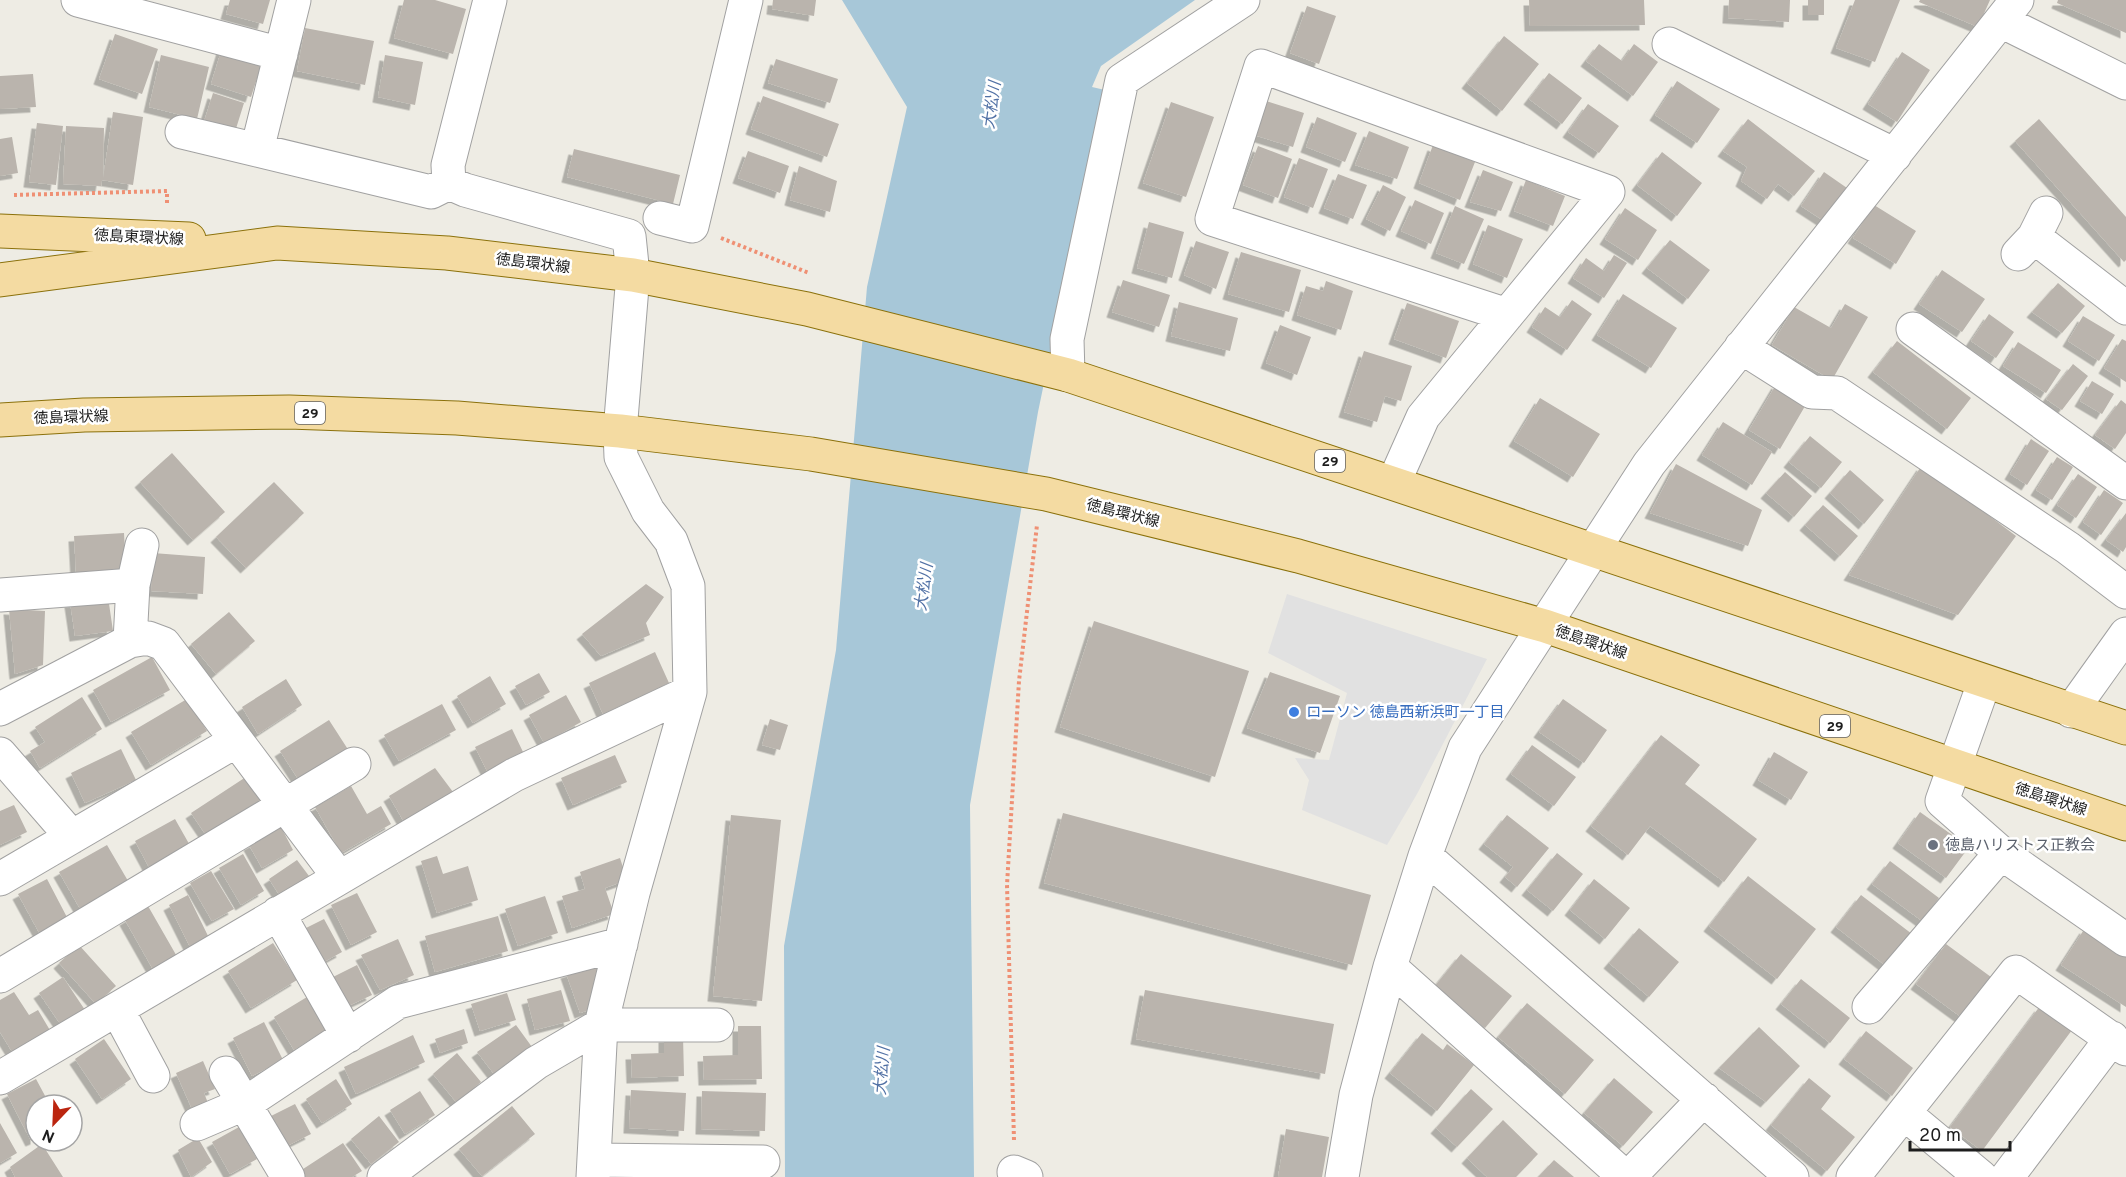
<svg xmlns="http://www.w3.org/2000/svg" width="2126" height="1177" font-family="Overpass,'Noto Sans JP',sans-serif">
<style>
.parking{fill:#e1e1e1}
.water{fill:#a7c7d8}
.building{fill:#bab4ad;filter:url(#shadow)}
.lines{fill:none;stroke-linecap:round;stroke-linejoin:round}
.minor-casing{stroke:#a1a1a1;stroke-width:35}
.major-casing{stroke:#8b710b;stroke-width:35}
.path{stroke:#ef9074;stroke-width:4;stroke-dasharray:3 3;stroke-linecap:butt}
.minor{stroke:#fff;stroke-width:33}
.major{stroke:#f4dba2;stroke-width:33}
.shop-dot{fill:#3f7fe0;stroke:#fff;stroke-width:2}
.worship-dot{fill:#6b7280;stroke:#fff;stroke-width:2}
.labels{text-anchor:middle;stroke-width:5;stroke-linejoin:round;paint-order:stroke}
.shield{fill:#fff;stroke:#616161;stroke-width:1.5}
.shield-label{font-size:14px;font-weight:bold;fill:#1d1d1d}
.street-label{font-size:15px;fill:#1d1d1d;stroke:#fff}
.shop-label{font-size:15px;fill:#366cbe;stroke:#fff;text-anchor:start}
.worship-label{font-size:15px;fill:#5b616d;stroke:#fff;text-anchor:start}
.water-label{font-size:16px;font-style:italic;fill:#5171a5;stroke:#fff}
</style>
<defs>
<filter id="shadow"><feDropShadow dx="-5.5" dy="5.5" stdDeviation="0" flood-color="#0004"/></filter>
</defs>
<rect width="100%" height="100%" fill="#eeece4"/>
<!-- parking -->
<path class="parking" d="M1287 594 1487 659 1417 794 1387 845 1302 810 1309 780 1295 758 1329 760 1347 693 1268 653Z"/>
<!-- water -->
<path class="water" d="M842 0H1195L1101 66 1092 87 1105 90 1038 412 970 805 974 1177H785L784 946 836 650 867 287 907 107Z"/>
<!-- building -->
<path class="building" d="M230 0H270L263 24 226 14Z
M404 0H435L466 9 453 54 394 38Z
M773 0H816L814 16 772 9Z
M1529 0H1644L1645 25 1530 26Z
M1729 0H1790L1789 22 1728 18Z
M1808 0H1824V15H1808Z
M1855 0H1900L1875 62 1836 48Z
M1920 0H1990L1978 27 1919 2Z
M2058 0H2126V33L2057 3Z
M1307 6 1336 16 1319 64 1290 53Z
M305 28 374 41 365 85 297 71Z
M115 34 158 49 142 94 99 79Z
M1504 36 1539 64 1502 111 1467 83Z
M1599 44 1622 61 1634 44 1658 62 1633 96 1586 61Z
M222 48 263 60 251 97 211 84Z
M1902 52 1930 70 1897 122 1868 104Z
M161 55 209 67 197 119 149 107Z
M385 55 423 62 415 105 378 97Z
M776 59 838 79 830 103 768 83Z
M1549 73 1582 98 1562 124 1529 99Z
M33 74 36 107 0 109V76Z
M1677 81 1720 109 1697 143 1655 115Z
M213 93 244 103 234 135 203 125Z
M763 96 839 124 827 157 751 129Z
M1266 101 1304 113 1293 147 1254 135Z
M1171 102 1214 117 1186 197 1143 183Z
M1588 104 1619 126 1599 153 1568 132Z
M113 112 143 117 133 185 102 180 101 186 63 184 66 126 104 128 103 178Z
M1317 117 1357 133 1345 162 1306 147Z
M1748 119 1815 171 1794 196 1778 184 1767 199 1741 181 1747 167 1723 151Z
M2039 119 2126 217V260L2124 262 2015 141Z
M37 123 63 126 56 185 29 182Z
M1369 131 1409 147 1397 179 1355 165Z
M12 137 18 173 0 176V139Z
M1433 145 1475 162 1460 200 1419 183Z
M1258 146 1292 159 1278 198 1243 185Z
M574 149 680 175 673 204 567 177Z
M748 151 789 166 780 193 738 178Z
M1662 152 1702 183 1677 216 1637 185Z
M1299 158 1328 169 1313 208 1284 197Z
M799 166 837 181 830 212 790 200Z
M1483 170 1513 182 1501 211 1470 202Z
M1824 172 1847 188 1824 221 1801 206Z
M1338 174 1367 185 1353 219 1324 208Z
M1526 180 1565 196 1553 226 1514 211Z
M1383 185 1406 197 1390 231 1366 219Z
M1415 200 1444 213 1431 244 1401 231Z
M1874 205 1916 231 1896 264 1853 238Z
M1455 206 1484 219 1464 264 1436 253Z
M1625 208 1657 230 1638 260 1605 239Z
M1149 222 1184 232 1172 278 1137 268Z
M1488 225 1523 239 1507 278 1473 264Z
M1670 240 1710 270 1688 299 1647 268Z
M1196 241 1229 252 1216 289 1184 275Z
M1241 252 1301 270 1289 312 1228 294Z
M1614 255 1627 263 1604 298 1573 278 1586 258 1604 271Z
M1942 270 1985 299 1962 332 1919 304Z
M1123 280 1170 295 1159 327 1112 312Z
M1326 281 1353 291 1341 330 1297 315 1306 286 1323 291Z
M2058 283 2085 306 2062 333 2032 312Z
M1623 294 1677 328 1651 368 1597 335Z
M1572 300 1592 314 1567 350 1532 327 1545 307 1560 317Z
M1179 302 1238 318 1230 351 1171 336Z
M1407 303 1459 321 1446 358 1394 339Z
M1845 304 1868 317 1832 380 1772 345 1794 307 1831 328Z
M1989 314 2014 332 1996 358 1971 341Z
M2083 316 2115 335 2099 361 2068 341Z
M1280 325 1311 337 1297 375 1266 363Z
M2122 339 2126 341V382L2104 368Z
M1897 341 1971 398 1947 429 1873 372Z
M2018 342 2061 370 2046 393 2003 366Z
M1364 351 1412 366 1401 401 1385 396 1377 422 1344 412Z
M2073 364 2088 376 2062 410 2046 399Z
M2092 381 2114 394 2102 414 2080 401Z
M1777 383 1808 401 1780 449 1749 430Z
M1540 398 1600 434 1573 477 1514 441Z
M2121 400 2126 404V433L2115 449 2095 435Z
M1723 422 1772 452 1752 485 1702 455Z
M1810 436 1842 462 1821 488 1789 462Z
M2031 439 2049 451 2027 485 2010 474Z
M172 453 225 512 193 540 140 482Z
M2057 457 2073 467 2052 500 2036 490Z
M1676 464 1762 510 1748 546 1650 513Z
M1922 465 2016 536 1958 615 1849 575Z
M1850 470 1884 500 1864 524 1830 493Z
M1785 472 1812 496 1794 517 1766 493Z
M2078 474 2097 487 2076 518 2057 505Z
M274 482 304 513 246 568 216 537Z
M2104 490 2123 503 2101 535 2083 522Z
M1823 505 1858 536 1840 556 1805 525Z
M2126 513V547L2123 552 2106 540Z
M124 533 126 570 76 573 74 536Z
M153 553 205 557 203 594 151 591Z
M646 584 664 597 646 623 650 635 601 656 582 634Z
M108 597 113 631 75 636 70 602Z
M9 609 45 611 43 665 15 674Z
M229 612 255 641 216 674 191 644Z
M1094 621 1249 671 1215 777 1060 727Z
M655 652 669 683 603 714 589 683Z
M152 657 170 690 111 722 93 690Z
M1270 672 1340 696 1320 753 1247 728Z
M539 673 550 692 526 705 515 686Z
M490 676 506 704 473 723 457 696Z
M286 679 302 705 258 734 242 707Z
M566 695 581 722 544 743 529 715Z
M82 697 102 729 40 768 30 751 45 742 35 727Z
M187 699 207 731 151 765 131 732Z
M1563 699 1607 730 1584 763 1539 732Z
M442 704 456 730 399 761 384 735Z
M770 719 788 725 780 750 762 745Z
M329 720 349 751 300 782 280 751Z
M512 729 524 754 487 771 475 747Z
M1661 735 1700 765 1685 784 1757 839 1724 882 1650 826 1628 855 1591 826Z
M1532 745 1576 777 1554 806 1511 774Z
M121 749 136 780 85 803 71 773Z
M1774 752 1808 772 1791 800 1758 780Z
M615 755 627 782 573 805 561 778Z
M435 768 453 792 404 822 389 796Z
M252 773 270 802 210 841 191 813Z
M351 786 367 814 381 806 391 824 341 853 315 807Z
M14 805 27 832 0 845V811Z
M1920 812 1969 847 1946 878 1898 843Z
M1063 813 1371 895 1352 965 1044 883Z
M731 815 781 820 762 1001 713 996Z
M1507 815 1549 848 1517 887 1505 877 1513 867 1484 844Z
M175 819 192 849 151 871 135 841Z
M281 827 293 850 262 868 249 845Z
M107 845 131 886 83 914 59 872Z
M1557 853 1583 874 1553 911 1527 890Z
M243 854 264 891 241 905 219 868Z
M437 856 443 874 468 866 478 900 437 913 421 861Z
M620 858 627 880 605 888 614 914 572 928 562 896 585 889 580 872Z
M297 860 309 876 280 896 269 879Z
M1890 861 1939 898 1922 921 1872 884Z
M211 871 234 909 212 921 190 883Z
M1748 876 1816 929 1777 979 1709 926Z
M47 879 70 923 42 938 18 894Z
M1594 879 1630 908 1605 939 1570 910Z
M357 893 377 932 351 945 331 905Z
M188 895 210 940 191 949 169 905Z
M1861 895 1912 934 1886 966 1836 927Z
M545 896 558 933 518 946 505 909Z
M148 906 179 960 155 973 125 920Z
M498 916 508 951 435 972 425 936Z
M324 919 342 952 322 963 304 929Z
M1639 928 1679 962 1649 997 1609 963Z
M2085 928 2126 954V1007L2061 965Z
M398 939 414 975 380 990 361 955Z
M273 943 297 980 251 1008 228 971Z
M1946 944 1991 977 1961 1017 1916 984Z
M79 945 116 986 96 1004 59 963Z
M1461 954 1512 996 1485 1028 1435 986Z
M596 963 603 986 592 989 598 1007 580 1013 566 973Z
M357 965 372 995 348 1006 333 977Z
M63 977 87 1013 63 1028 39 993Z
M1801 979 1850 1018 1830 1043 1781 1004Z
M561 990 570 1021 535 1030 527 999Z
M1145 990 1334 1024 1325 1074 1136 1039Z
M14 992 29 1015 38 1010 51 1032 14 1055 0 1032V1000Z
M507 993 516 1020 480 1031 471 1004Z
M307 997 327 1029 294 1050 274 1017Z
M1527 1003 1594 1060 1565 1094 1498 1037Z
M2040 1006 2072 1030 1982 1151 1950 1127Z
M264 1022 283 1060 252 1076 233 1038Z
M516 1025 532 1047 494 1074 477 1052Z
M738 1026H761L762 1079 704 1080 703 1056 738 1055Z
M1759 1027 1800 1066 1766 1102 1719 1068Z
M464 1029 468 1043 440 1053 435 1039Z
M1866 1031 1913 1068 1892 1096 1844 1059Z
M1422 1033 1443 1050 1447 1044 1474 1065 1437 1111 1390 1073Z
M413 1035 425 1062 356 1094 344 1067Z
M683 1036 684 1076 632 1078 631 1054 664 1053V1037Z
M104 1039 131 1079 102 1099 75 1059Z
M457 1053 481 1082 457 1103 433 1074Z
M203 1061 215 1089 204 1093 208 1103 192 1109 176 1073Z
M1614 1078 1653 1112 1623 1146 1584 1113Z
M1809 1078 1831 1096 1821 1109 1855 1137 1827 1171 1771 1125Z
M36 1079 50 1105H36V1139L31 1141 7 1094Z
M336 1079 352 1104 322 1123 306 1099Z
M1471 1089 1493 1109 1457 1147 1436 1128Z
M631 1090 686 1093 684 1131 629 1128Z
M420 1091 435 1115 405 1134 390 1110Z
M702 1091 766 1093 765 1131 701 1129Z
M295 1104 311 1134 285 1147 269 1117Z
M512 1106 535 1134 482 1176 459 1149Z
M379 1116 399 1142 371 1164 351 1139Z
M1503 1120 1538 1154 1516 1177H1487L1467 1158Z
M0 1123 17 1153 0 1163Z
M239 1127 257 1159 230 1174 212 1142Z
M1286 1129 1329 1137 1322 1177H1278Z
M198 1138 212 1162 191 1177 178 1150Z
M343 1143 362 1171 352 1177H304L300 1171Z
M42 1144 63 1177H15L10 1167Z
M1554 1160 1574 1177H1538Z"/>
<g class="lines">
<defs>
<path id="minor" d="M78 0 281 54
M490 0 448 165 449 183 465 190 629 236 633 275 620 431 621 457 648 511 671 541 688 586 690 692 633 893 601 1025 593 1177
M2001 21 2126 83
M1669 44 1895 155
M182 132 431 192 449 183
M257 150 294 0
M660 218 692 226 746 0
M2034 237 2126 308
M2018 254 2034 237 2046 213
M1913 329 2126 483
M1741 347 1812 392 1837 393 2068 548 2126 592
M1068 375 1067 339 1122 80 1243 0
M1394 482 1423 417 1608 192 1261 66 1212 219 1507 315
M0 595 133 585
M130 641 148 638 164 644 339 877
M1984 683 1942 801 2001 853 2126 940
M0 709 130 641 133 585 142 545
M2071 711 2126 634
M0 754 72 837
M1425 856 1792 1177
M0 879 236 741
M278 913 348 1036
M1390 967 1625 1177
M0 976 354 764
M1869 1007 2001 853
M117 1009 153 1076
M226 1073 288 1177
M0 1078 514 775 690 692
M1904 1113 1981 1177
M197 1124 246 1103 398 1002 621 944
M594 1160 763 1162
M1014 1172 1026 1177
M384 1177 536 1063 601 1025H717
M1342 1177 1356 1095 1390 967 1425 856 1465 748 1649 464 2017 0
M1629 1177 1704 1099
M1853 1177 2016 972 2126 1049
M2007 1177 2112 1038"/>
<path id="major" d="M0 231 189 239
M0 280 277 243 447 253 633 275 807 309 1068 375 2126 728
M0 420 84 415 289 412 457 418 620 431 811 454 1046 494 1298 556 1545 626 2126 824"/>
</defs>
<!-- minor casing -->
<use href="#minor" class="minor-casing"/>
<!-- major casing -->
<use href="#major" class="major-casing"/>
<!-- path -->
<path class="path" d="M14 195 167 191V204
M721 238 809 273
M1014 1140 1007 885 1019 681 1037 525"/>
<!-- minor -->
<use href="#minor" class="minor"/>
<!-- major -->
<use href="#major" class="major"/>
</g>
<!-- markers -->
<circle class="shop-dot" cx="1294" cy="712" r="6"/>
<circle class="worship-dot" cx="1933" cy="845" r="6"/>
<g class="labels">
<!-- shield labels -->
<g class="shield">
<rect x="295" y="402" width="30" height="22" rx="4.5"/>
<rect x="1315" y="450" width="30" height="22" rx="4.5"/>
<rect x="1820" y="715" width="30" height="22" rx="4.5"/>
</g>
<g class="shield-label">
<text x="310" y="418">29</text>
<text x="1330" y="466">29</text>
<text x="1835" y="731">29</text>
</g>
<!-- street labels -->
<g class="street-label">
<text transform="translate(139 237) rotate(3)" y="5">徳島東環状線</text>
<text transform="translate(533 263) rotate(7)" y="5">徳島環状線</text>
<text transform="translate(71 417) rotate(-2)" y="5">徳島環状線</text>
<text transform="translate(1123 513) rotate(14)" y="5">徳島環状線</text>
<text transform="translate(1591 642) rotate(19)" y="5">徳島環状線</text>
<text transform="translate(2051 799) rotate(18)" y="5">徳島環状線</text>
</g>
<!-- shop labels -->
<g class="shop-label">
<text x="1306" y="717">ローソン 徳島西新浜町一丁目</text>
</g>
<!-- worship labels -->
<g class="worship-label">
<text x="1945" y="850">徳島ハリストス正教会</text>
</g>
<!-- water labels -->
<g class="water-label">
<text transform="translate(991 105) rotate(-82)" y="6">大松川</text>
<text transform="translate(923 587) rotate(-82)" y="6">大松川</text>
<text transform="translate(881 1071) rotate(-85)" y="6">大松川</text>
</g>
</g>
<!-- north arrow -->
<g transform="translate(54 1123) rotate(203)"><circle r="28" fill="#ffffff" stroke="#a5a5a5" stroke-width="1.5"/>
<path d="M0-4.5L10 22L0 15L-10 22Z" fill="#bb250f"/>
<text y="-9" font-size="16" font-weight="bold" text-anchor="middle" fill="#1d1d1d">N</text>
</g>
<!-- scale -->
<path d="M1910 1141v9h100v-9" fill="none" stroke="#1d1d1d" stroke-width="3"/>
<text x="1919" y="1141" font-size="18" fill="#1d1d1d" stroke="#ffffff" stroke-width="4.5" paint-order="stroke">20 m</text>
</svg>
